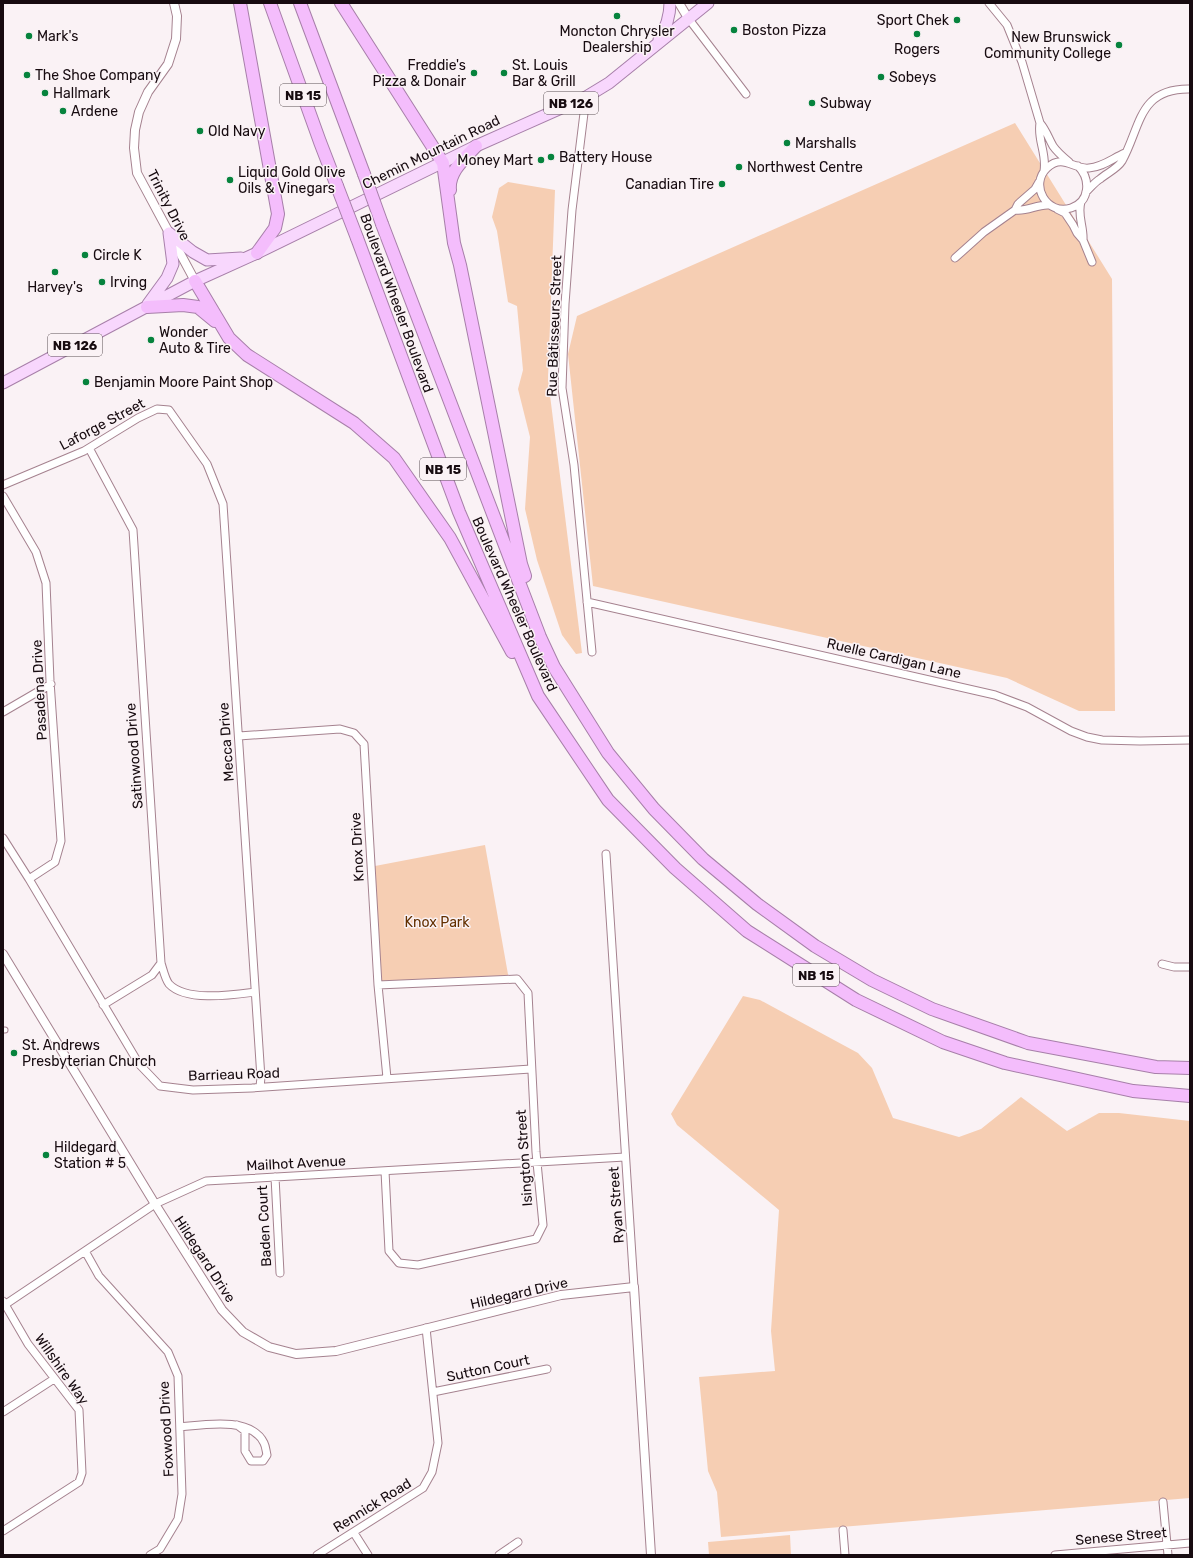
<svg xmlns="http://www.w3.org/2000/svg" width="1193" height="1558" font-family="Rubik,sans-serif">
<style>
.green{fill:#f6ceb3}
.lines{fill:none;stroke-linecap:round;stroke-linejoin:round}
.pedestrian-casing{stroke:#a5828f;stroke-width:7}
.minor-casing{stroke:#a5828f;stroke-width:9}
.tertiary-casing{stroke:#a5828f;stroke-width:10}
.primary-casing{stroke:#a77fa9;stroke-width:13}
.motorway-casing{stroke:#a77fa9;stroke-width:14}
.pedestrian{stroke:#fff;stroke-width:5}
.minor{stroke:#fff;stroke-width:7}
.tertiary{stroke:#fff;stroke-width:8}
.primary{stroke:#f8d7fd;stroke-width:11}
.motorway{stroke:#f4bdfc;stroke-width:12}
.motorway-bridge-casing{stroke:#a77fa9;stroke-width:14;stroke-linecap:butt}
.motorway-bridge{stroke:#f4bdfc;stroke-width:12}
.poi-dot{fill:#06833d;stroke:#faf2f5;stroke-width:1.5}
.labels{text-anchor:middle;stroke-width:3;stroke-linejoin:round;paint-order:stroke}
.shield{fill:#faf2f5;stroke:#5b5055;stroke-width:1}
.shield-label{font-size:13px;font-weight:bold;fill:#170b10}
.poi-label{font-size:14px;fill:#170b10;stroke:#faf2f5;text-anchor:start}
.street-label{font-size:14px;fill:#170b10;stroke:#faf2f5}
.park-label{font-size:14px;fill:#633000;stroke:#faf2f5}
</style>
<rect width="100%" height="100%" fill="#faf2f5"/>
<!-- green -->
<path class="green" d="M1015 123 1112 279 1115 711H1079L1007 678 593 586 568 354 577 316Z
M508 182 555 190 548 379 582 653 576 654 562 635 537 560 525 509 530 437 518 389 523 370 517 306 508 302 497 231 492 217 499 188Z
M485 845 509 980 378 985 375 866Z
M743 996 760 1000 858 1053 872 1068 893 1118 959 1137 981 1129 1021 1097 1067 1131 1099 1113H1119L1190 1121V1498L721 1537 717 1492 708 1471 699 1377 775 1371 771 1331 779 1210 677 1125 671 1114Z
M790 1535 791 1555H709L708 1542Z"/>
<g class="lines">
<defs>
<path id="pedestrian" d="M3 1030H5"/>
<path id="minor" d="M989 3 1007 25 1022 62 1040 123C1037 140 1047 153 1044 171
M688 18 746 94
M586 97 572 210 565 304 562 388 574 465 592 652
M1040 123C1046 130 1048 137 1053 146 1057 152 1063 157 1069 162
M1078 166C1091 179 1090 202 1071 208 1047 216 1029 185 1047 168 1063 153 1074 170 1089 168 1103 167 1113 158 1125 153
M1086 192C1091 187 1095 182 1100 179 1107 173 1117 169 1122 161 1141 127 1138 88 1190 89
M1081 202C1077 215 1084 227 1083 240
M1057 209 1065 213 1073 225 1077 233 1083 240 1092 262
M1015 210C1027 212 1037 204 1049 205
M955 258 984 232 1015 210 1018 204 1035 189 1039 182
M89 448 133 530 161 963C163 969 165 979 169 984 186 1002 232 995 255 992
M3 485 84 451 138 418 157 409 169 410 207 464 223 504 261 1078 260 1086
M3 496 36 552 46 583 50 681 61 841 55 862 29 879
M587 602 995 695 1027 707 1071 731 1087 737 1102 740 1140 741 1190 740
M3 712 51 684
M239 736 340 729 354 733 364 744 378 985 387 1078
M3 838 29 879 139 1064 160 1086 193 1090 252 1088 531 1069
M606 854 634 1287
M1162 964 1174 967H1190
M378 985 517 979 528 993 536 1152 543 1225 536 1239 418 1265 399 1263 389 1251 385 1171
M103 1005 152 975 161 963
M275 1177 280 1273
M85 1251 99 1276 168 1352 178 1376 182 1494 178 1519 160 1549 150 1555
M3 1306 155 1204 206 1181 625 1157
M433 1392 547 1369
M3 1412 54 1379
M180 1427C203 1425 251 1416 264 1443 266 1447 266 1451 267 1455L263 1461H251L245 1451V1431L237 1425
M1163 1502 1168 1555
M843 1530 845 1555
M3 1531 79 1482 82 1473 79 1410 28 1344 3 1301
M354 1533 368 1555
M317 1555 423 1488 432 1472 438 1443 426 1328
M499 1555 518 1542
M1055 1555 1190 1543"/>
<path id="tertiary" d="M174 3 177 16 176 39 168 64 148 92 139 112 135 130 134 148 137 173 195 281
M679 3 688 18
M3 954 155 1204 222 1310 243 1332 269 1347 296 1354 336 1351 561 1295 634 1287 651 1555"/>
<path id="primary" d="M659 40C666 28 670 17 670 3
M169 233 193 252 207 260 241 258
M148 304 167 278 173 264 169 233
M3 383 195 281 257 253 476 146 586 97 609 83 708 3"/>
<path id="motorway" d="M240 3 278 214 275 228 257 253
M270 3 320 142 337 186
M300 3 364 174
M341 3 443 163 454 243 460 265 521 564 525 576
M450 190C448 172 465 158 476 146
M382 224 540 637 554 667 608 753 654 809 703 859 757 904 815 946 872 980 932 1009 1028 1043 1156 1067 1190 1068
M357 238 459 512 538 696 608 800 675 868 747 931 856 1000 943 1042 1005 1063 1133 1091 1190 1096
M195 281 229 338 247 355 354 423 394 458 450 538 512 652
M147 307 183 305 198 307 215 321"/>
</defs>
<!-- pedestrian casing -->
<use href="#pedestrian" class="pedestrian-casing"/>
<!-- minor casing -->
<use href="#minor" class="minor-casing"/>
<!-- tertiary casing -->
<use href="#tertiary" class="tertiary-casing"/>
<!-- primary casing -->
<use href="#primary" class="primary-casing"/>
<!-- motorway casing -->
<use href="#motorway" class="motorway-casing"/>
<!-- pedestrian -->
<use href="#pedestrian" class="pedestrian"/>
<!-- minor -->
<use href="#minor" class="minor"/>
<!-- tertiary -->
<use href="#tertiary" class="tertiary"/>
<!-- primary -->
<use href="#primary" class="primary"/>
<!-- motorway -->
<use href="#motorway" class="motorway"/>
<defs>
<path id="motorway-bridge" d="M364 174 382 224
M337 186 357 238"/>
</defs>
<!-- motorway-bridge casing -->
<use href="#motorway-bridge" class="motorway-bridge-casing"/>
<!-- motorway-bridge -->
<use href="#motorway-bridge" class="motorway-bridge"/>
</g>
<!-- markers -->
<g class="poi-dot">
<circle cx="617" cy="16" r="4"/>
<circle cx="957" cy="20" r="4"/>
<circle cx="734" cy="30" r="4"/>
<circle cx="917" cy="34" r="4"/>
<circle cx="29" cy="36" r="4"/>
<circle cx="1119" cy="45" r="4"/>
<circle cx="474" cy="73" r="4"/>
<circle cx="504" cy="73" r="4"/>
<circle cx="27" cy="75" r="4"/>
<circle cx="881" cy="77" r="4"/>
<circle cx="45" cy="93" r="4"/>
<circle cx="812" cy="103" r="4"/>
<circle cx="63" cy="111" r="4"/>
<circle cx="200" cy="131" r="4"/>
<circle cx="787" cy="143" r="4"/>
<circle cx="551" cy="157" r="4"/>
<circle cx="541" cy="160" r="4"/>
<circle cx="739" cy="167" r="4"/>
<circle cx="230" cy="180" r="4"/>
<circle cx="722" cy="184" r="4"/>
<circle cx="85" cy="255" r="4"/>
<circle cx="55" cy="272" r="4"/>
<circle cx="102" cy="282" r="4"/>
<circle cx="151" cy="340" r="4"/>
<circle cx="86" cy="382" r="4"/>
<circle cx="14" cy="1053" r="4"/>
<circle cx="46" cy="1155" r="4"/>
</g>
<g class="labels">
<!-- shield labels -->
<g class="shield">
<rect x="280" y="84" width="46" height="22" rx="3"/>
<rect x="544" y="92" width="54" height="22" rx="3"/>
<rect x="48" y="334" width="54" height="22" rx="3"/>
<rect x="420" y="458" width="46" height="22" rx="3"/>
<rect x="793" y="964" width="46" height="22" rx="3"/>
</g>
<g class="shield-label">
<text x="303" y="100">NB 15</text>
<text x="571" y="108">NB 126</text>
<text x="75" y="350">NB 126</text>
<text x="443" y="474">NB 15</text>
<text x="816" y="980">NB 15</text>
</g>
<!-- poi labels -->
<g class="poi-label">
<text x="949" y="25" text-anchor="end">Sport Chek</text>
<text x="742" y="35">Boston Pizza</text>
<text x="617" y="36" text-anchor="middle">Moncton Chrysler<tspan x="617" dy="16">Dealership</tspan></text>
<text x="37" y="41">Mark's</text>
<text x="1111" y="42" text-anchor="end">New Brunswick<tspan x="1111" dy="16">Community College</tspan></text>
<text x="917" y="54" text-anchor="middle">Rogers</text>
<text x="466" y="70" text-anchor="end">Freddie's<tspan x="466" dy="16">Pizza &amp; Donair</tspan></text>
<text x="512" y="70">St. Louis<tspan x="512" dy="16">Bar &amp; Grill</tspan></text>
<text x="35" y="80">The Shoe Company</text>
<text x="889" y="82">Sobeys</text>
<text x="53" y="98">Hallmark</text>
<text x="820" y="108">Subway</text>
<text x="71" y="116">Ardene</text>
<text x="208" y="136">Old Navy</text>
<text x="795" y="148">Marshalls</text>
<text x="559" y="162">Battery House</text>
<text x="533" y="165" text-anchor="end">Money Mart</text>
<text x="747" y="172">Northwest Centre</text>
<text x="238" y="177">Liquid Gold Olive<tspan x="238" dy="16">Oils &amp; Vinegars</tspan></text>
<text x="714" y="189" text-anchor="end">Canadian Tire</text>
<text x="93" y="260">Circle K</text>
<text x="110" y="287">Irving</text>
<text x="55" y="292" text-anchor="middle">Harvey's</text>
<text x="159" y="337">Wonder<tspan x="159" dy="16">Auto &amp; Tire</tspan></text>
<text x="94" y="387">Benjamin Moore Paint Shop</text>
<text x="22" y="1050">St. Andrews<tspan x="22" dy="16">Presbyterian Church</tspan></text>
<text x="54" y="1152">Hildegard<tspan x="54" dy="16">Station # 5</tspan></text>
</g>
<!-- street labels -->
<g class="street-label">
<text transform="translate(431 152) rotate(-26)" y="5">Chemin Mountain Road</text>
<text transform="translate(169 205) rotate(63)" y="5">Trinity Drive</text>
<text transform="translate(397 303) rotate(70)" y="5">Boulevard Wheeler Boulevard</text>
<text transform="translate(554 326) rotate(-88)" y="5">Rue Bâtisseurs Street</text>
<text transform="translate(102 424) rotate(-28)" y="5">Laforge Street</text>
<text transform="translate(515 604) rotate(66)" y="5">Boulevard Wheeler Boulevard</text>
<text transform="translate(894 658) rotate(13)" y="5">Ruelle Cardigan Lane</text>
<text transform="translate(39 690) rotate(-93)" y="5">Pasadena Drive</text>
<text transform="translate(226 742) rotate(-94)" y="5">Mecca Drive</text>
<text transform="translate(134 756) rotate(-94)" y="5">Satinwood Drive</text>
<text transform="translate(357 847) rotate(-93)" y="5">Knox Drive</text>
<text transform="translate(234 1074) rotate(-2)" y="5">Barrieau Road</text>
<text transform="translate(524 1158) rotate(-94)" y="5">Isington Street</text>
<text transform="translate(296 1163) rotate(-3)" y="5">Mailhot Avenue</text>
<text transform="translate(616 1205) rotate(-94)" y="5">Ryan Street</text>
<text transform="translate(264 1226) rotate(-93)" y="5">Baden Court</text>
<text transform="translate(205 1259) rotate(57)" y="5">Hildegard Drive</text>
<text transform="translate(519 1293) rotate(-13)" y="5">Hildegard Drive</text>
<text transform="translate(488 1368) rotate(-12)" y="5">Sutton Court</text>
<text transform="translate(62 1369) rotate(55)" y="5">Willshire Way</text>
<text transform="translate(166 1429) rotate(-93)" y="5">Foxwood Drive</text>
<text transform="translate(372 1505) rotate(-32)" y="5">Rennick Road</text>
<text transform="translate(1121 1536) rotate(-5)" y="5">Senese Street</text>
</g>
<!-- park labels -->
<g class="park-label">
<text x="437" y="927">Knox Park</text>
</g>
</g>
<!-- border -->
<rect width="1193" height="1558" fill="none" stroke="#170b10" stroke-width="8"/>
</svg>
